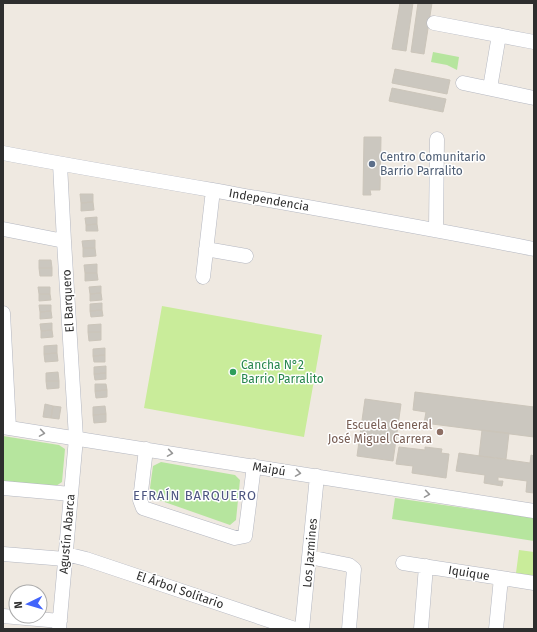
<svg xmlns="http://www.w3.org/2000/svg" width="537" height="632" font-family="'Fira Sans',sans-serif">
<style>
.green{fill:#b6e59e}
.pitch{fill:#c9ec9a}
.building{fill:#cbc7bf;stroke:#cbc5ba}
.lines{fill:none;stroke-linecap:round;stroke-linejoin:round}
.minor-casing{stroke:#b4b7c1;stroke-width:15}
.minor{stroke:#fff;stroke-width:14}
.oneway{stroke:#969696}
.service-dot{fill:#5c6f8a;stroke:#fff;stroke-width:1.5}
.leisure-dot{fill:#2e9e5b;stroke:#fff;stroke-width:1.5}
.education-dot{fill:#8d6e63;stroke:#fff;stroke-width:1.5}
.labels{text-anchor:middle;stroke-width:3;stroke-linejoin:round;paint-order:stroke}
.service-label{font-size:12px;fill:#4e5e75;stroke:#fff;text-anchor:start}
.street-label{font-size:12px;fill:#2e2e2e;stroke:#fff}
.leisure-label{font-size:12px;fill:#27864d;stroke:#fff;text-anchor:start}
.education-label{font-size:12px;fill:#785e54;stroke:#fff;text-anchor:end}
.neighbourhood-label{font-size:13px;letter-spacing:1px;fill:#4d5680;stroke:#fff}
</style>
<rect width="100%" height="100%" fill="#efe9e1"/>
<!-- green -->
<path class="green" d="M433 52 459 57 457 70 447 65 431 62Z
M3 436 59 445 65 449 62 482 56 486 3 481Z
M161 462 235 475 240 480 236 520 230 525 156 499 150 488 153 466Z
M395 498 534 518V541L392 519Z"/>
<!-- pitch -->
<path class="pitch" d="M162 306 322 335 304 437 144 408Z
M519 550 534 552V576L516 573Z"/>
<!-- building -->
<path class="building" d="M400 3H413L406 51 392 49Z
M418 3H432L424 54 411 52Z
M395 69 450 80 447 94 392 83Z
M392 88 446 99 443 112 389 101Z
M364 137H381L380 190H370L371 195H363Z
M80 194H93V202L81 203Z
M93 202 94 210 81 211V203Z
M97 217V224L86 225 85 218Z
M97 224 98 231H86V225Z
M95 240V248H83L82 241Z
M83 248H95L96 256 83 257Z
M39 260H51L52 268H39Z
M97 264V273H85L84 265Z
M39 268H52V276H40Z
M85 273H97L98 280 85 281Z
M101 286V293L90 294 89 287Z
M38 287H50V294H39Z
M101 293 102 300 90 301V294Z
M39 294H50L51 300 39 301Z
M102 303V310L90 311V304Z
M39 305H51V311L40 312Z
M102 310 103 316 91 317 90 311Z
M51 311 52 318 40 319V312Z
M52 323V330L41 331 40 324Z
M101 324V332H88V325Z
M52 330 53 337 41 338V331Z
M88 332H101V340L89 341Z
M57 345V353L44 354V346Z
M105 348V355L93 356V349Z
M57 353 58 361 45 362 44 354Z
M105 355V362H94L93 356Z
M106 366V373L94 374V367Z
M58 372 59 381H46V373Z
M106 373V379L95 380 94 374Z
M46 381H59V388L47 389Z
M95 384H106L107 390 95 391Z
M107 390V397L96 398 95 391Z
M415 392 534 407V437L424 423 426 412 413 410Z
M365 399 401 404 393 461 357 456Z
M45 404 53 406 51 418 43 417Z
M53 406 61 407 59 419 51 418Z
M105 406 106 414 93 415V407Z
M106 414V422L94 423 93 415Z
M482 430 509 433 506 459 479 456Z
M399 447 425 450V447L442 449 441 453 449 454 446 478 412 473 413 466 396 464Z
M459 453 530 463 531 455 534 456V493L526 492 527 481 498 477V481H503L502 486 484 483 485 475 456 471Z"/>
<g class="lines">
<defs>
<path id="minor" d="M434 23 534 42
M463 83 534 98
M490 88 499 35
M3 153C72 166 142 178 212 190 319 209 427 228 534 249
M3 229 64 241
M436 230 437 139
M206 249 246 256
M203 277 213 190
M3 313 9 428
M3 427 534 511
M146 449 140 500 143 508 235 538 245 536 254 466
M3 488 71 494
M3 554 65 559
M66 554 86 559 295 629
M309 557 349 565 354 569 349 629
M403 563 534 583
M3 616 60 621
M59 629 76 438 64 241 60 164
M302 629 317 476
M421 629 426 566
M496 629 501 578"/>
</defs>
<!-- minor casing -->
<use href="#minor" class="minor-casing"/>
<!-- minor -->
<use href="#minor" class="minor"/>
</g>
<!-- one-way arrows -->
<defs><path id="oneway-chevron" d="M-2-3.5L2.5 0L-2 3.5" fill="none" stroke-width="1.6" stroke-linecap="round" stroke-linejoin="round"/></defs>
<g class="oneway">
<use href="#oneway-chevron" transform="translate(42 433) rotate(9)"/>
<use href="#oneway-chevron" transform="translate(170 453) rotate(9)"/>
<use href="#oneway-chevron" transform="translate(298 473) rotate(9)"/>
<use href="#oneway-chevron" transform="translate(427 494) rotate(9)"/>
</g>
<!-- markers -->
<circle class="service-dot" cx="372" cy="164" r="4"/>
<circle class="leisure-dot" cx="233" cy="372" r="4"/>
<circle class="education-dot" cx="440" cy="432" r="4"/>
<g class="labels">
<!-- service labels -->
<g class="service-label">
<text x="380" y="161">Centro Comunitario<tspan x="380" dy="14">Barrio Parralito</tspan></text>
</g>
<!-- street labels -->
<g class="street-label">
<text transform="translate(269 200) rotate(10)" y="4">Independencia</text>
<text transform="translate(68 301) rotate(-93)" y="4">El Barquero</text>
<text transform="translate(269 469) rotate(9)" y="4">Maipú</text>
<text transform="translate(67 534) rotate(-85)" y="4">Agustín Abarca</text>
<text transform="translate(310 553) rotate(-85)" y="4">Los Jazmines</text>
<text transform="translate(469 573) rotate(9)" y="4">Iquique</text>
<text transform="translate(180 590) rotate(19)" y="4">El Árbol Solitario</text>
</g>
<!-- leisure labels -->
<g class="leisure-label">
<text x="241" y="369">Cancha N°2<tspan x="241" dy="14">Barrio Parralito</tspan></text>
</g>
<!-- education labels -->
<g class="education-label">
<text x="432" y="429">Escuela General<tspan x="432" dy="14">José Miguel Carrera</tspan></text>
</g>
<!-- neighbourhood labels -->
<g class="neighbourhood-label">
<text x="195" y="500">EFRAÍN BARQUERO</text>
</g>
</g>
<!-- border -->
<rect width="537" height="632" fill="none" stroke="#2e2e2e" stroke-width="8"/>
<!-- north arrow -->
<g transform="translate(28 604) rotate(265)"><circle r="19" fill="#ffffff" stroke="#ababab"/>
<path d="M0-3L7 15L0 10L-7 15Z" fill="#4264fb"/>
<text y="-6" font-size="11" font-weight="bold" text-anchor="middle" fill="#2e2e2e">N</text>
</g>
</svg>
